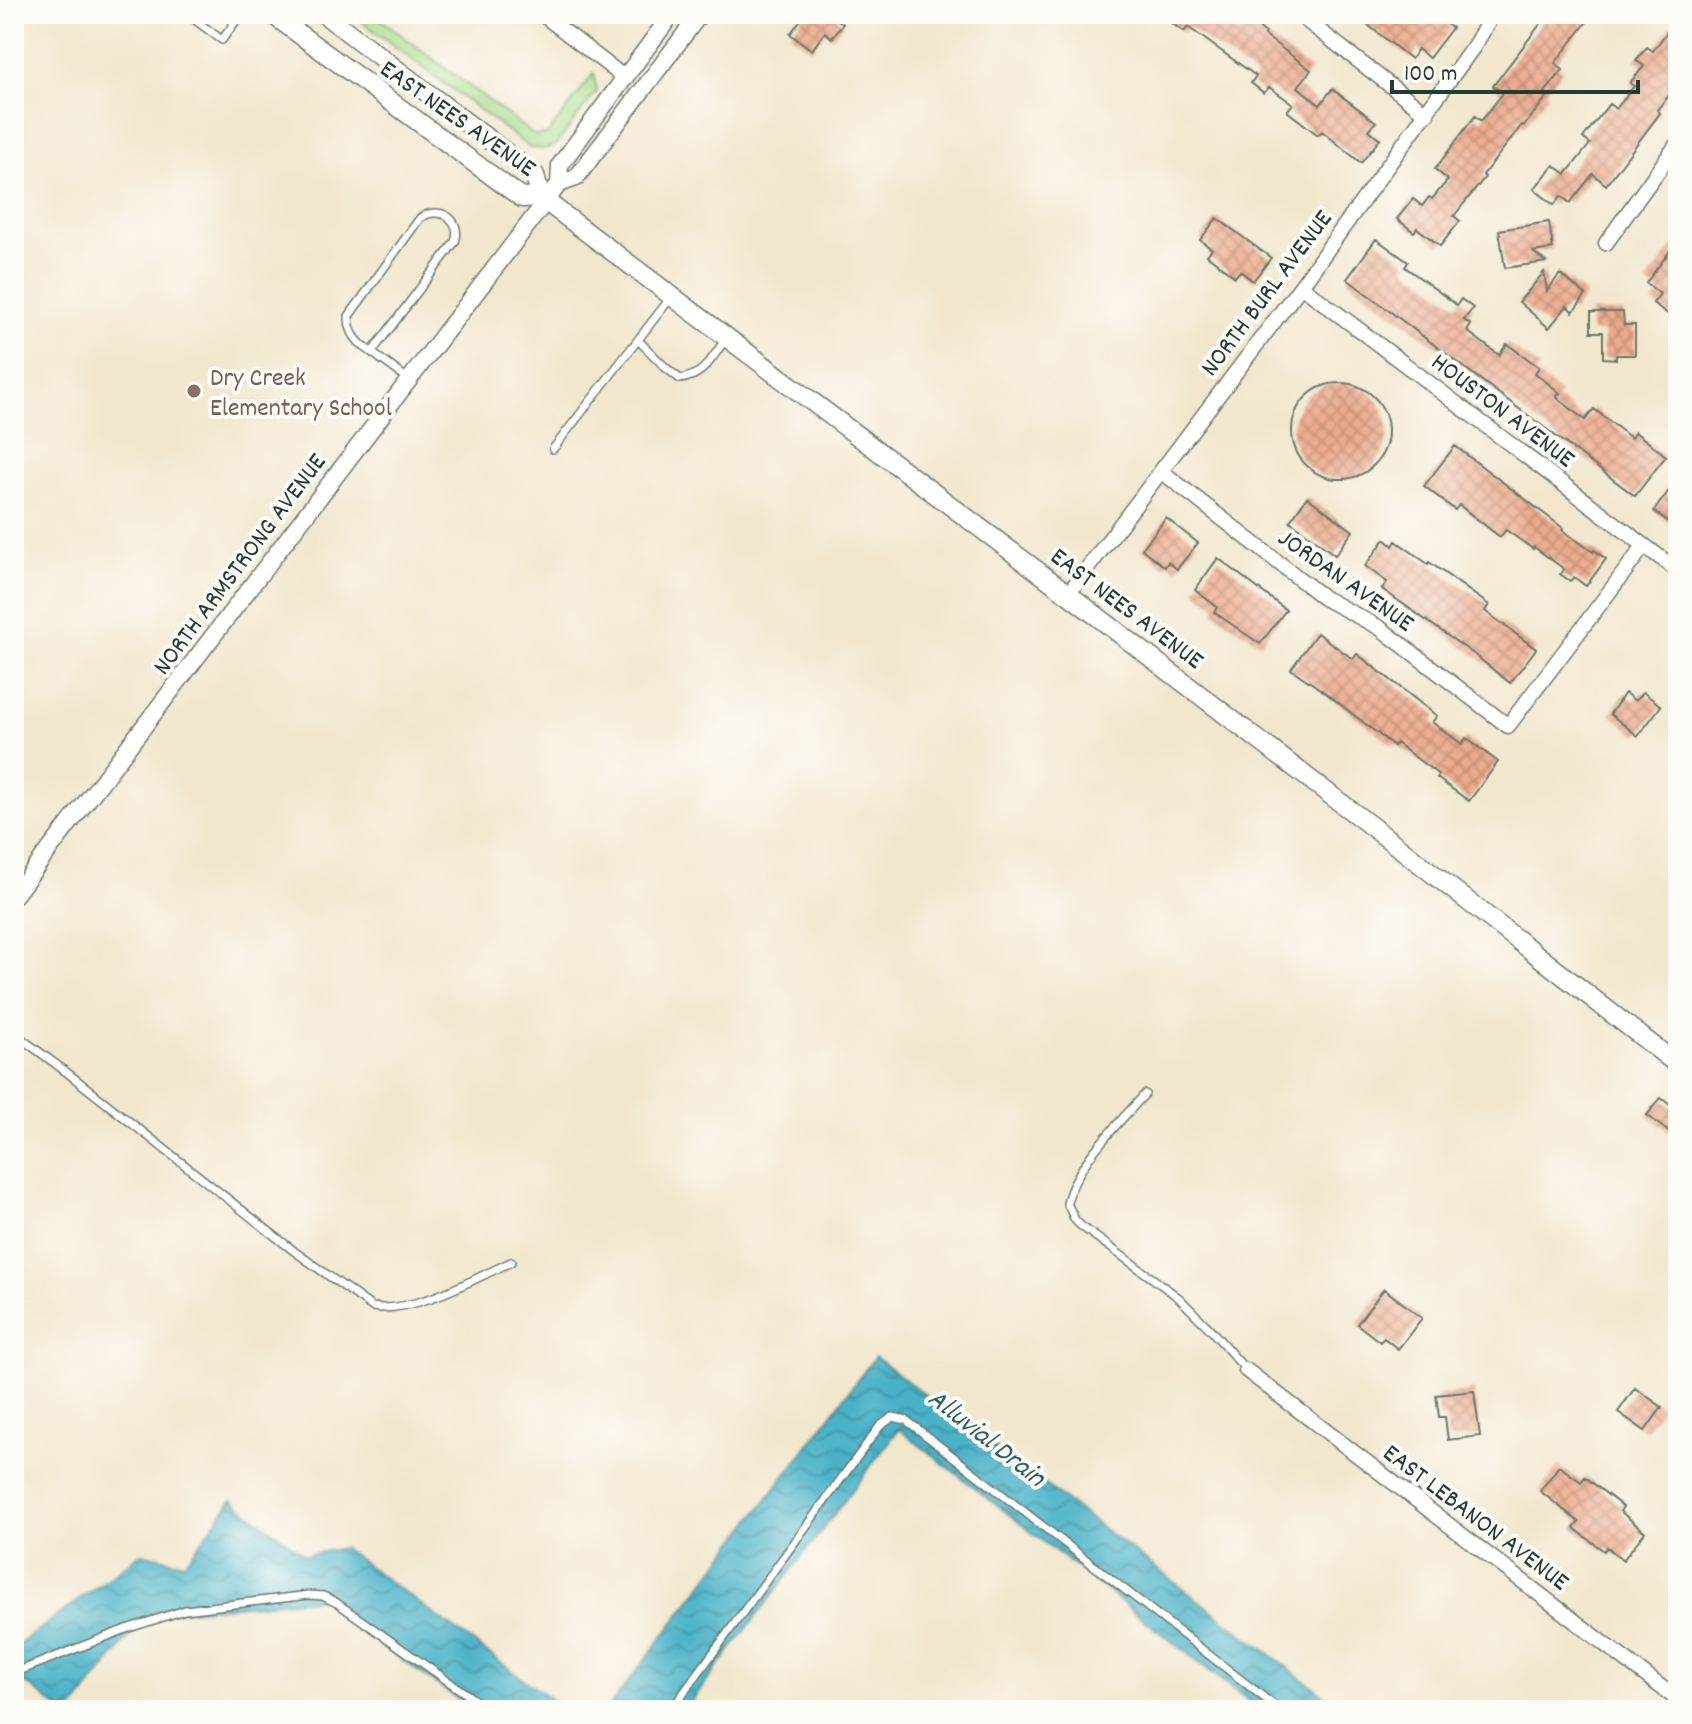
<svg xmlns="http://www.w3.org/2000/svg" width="1692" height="1724" font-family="Dekko,sans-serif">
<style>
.park{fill:#a9dc8c;stroke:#648c60;stroke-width:2}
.water{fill:url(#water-waves);stroke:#34787e;stroke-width:2}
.building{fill:url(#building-cross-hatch)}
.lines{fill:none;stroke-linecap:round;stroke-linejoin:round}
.service-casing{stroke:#69786a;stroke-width:10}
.minor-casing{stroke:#69786a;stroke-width:17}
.tertiary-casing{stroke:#69786a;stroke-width:19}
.secondary-casing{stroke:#69786a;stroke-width:21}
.service{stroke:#fff;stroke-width:7}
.minor{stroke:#fff;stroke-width:14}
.tertiary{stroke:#fff;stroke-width:16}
.secondary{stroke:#fff;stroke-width:18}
.education-dot{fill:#8d6e63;stroke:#fdfcf7;stroke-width:3}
.labels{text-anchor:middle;stroke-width:8;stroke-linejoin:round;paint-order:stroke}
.street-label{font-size:26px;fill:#1f3d34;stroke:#fdfcf7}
.education-label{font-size:26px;fill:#785e54;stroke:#fdfcf7;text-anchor:start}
.water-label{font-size:28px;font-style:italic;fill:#2b6060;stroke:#fdfcf7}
</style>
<defs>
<pattern id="water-waves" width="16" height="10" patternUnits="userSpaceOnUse" patternTransform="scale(2)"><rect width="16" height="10" fill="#48b2c7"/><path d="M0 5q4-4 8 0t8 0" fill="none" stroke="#3b92a2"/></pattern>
<pattern id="building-cross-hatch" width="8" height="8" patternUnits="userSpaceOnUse" patternTransform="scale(2)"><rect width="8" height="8" fill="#edab8d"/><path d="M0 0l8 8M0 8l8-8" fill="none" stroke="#bf8c74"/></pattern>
</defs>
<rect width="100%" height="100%" fill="#fdfcf7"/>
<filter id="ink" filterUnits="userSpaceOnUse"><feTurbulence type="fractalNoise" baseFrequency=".0125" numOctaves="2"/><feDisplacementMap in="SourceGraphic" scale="16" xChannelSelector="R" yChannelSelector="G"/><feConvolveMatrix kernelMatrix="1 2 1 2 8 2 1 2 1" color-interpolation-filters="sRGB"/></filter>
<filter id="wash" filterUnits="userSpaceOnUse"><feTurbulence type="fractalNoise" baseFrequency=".006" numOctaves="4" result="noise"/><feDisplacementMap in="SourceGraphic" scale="32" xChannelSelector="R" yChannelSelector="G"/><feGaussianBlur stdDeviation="1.8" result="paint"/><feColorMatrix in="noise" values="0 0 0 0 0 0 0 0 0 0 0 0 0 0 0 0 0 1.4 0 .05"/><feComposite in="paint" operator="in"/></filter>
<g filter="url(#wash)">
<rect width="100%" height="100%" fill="#f2e7cd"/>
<!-- park -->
<path class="park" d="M352 14H374L535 136 548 134 594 73 597 91 555 146 545 149 530 148Z"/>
<!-- water -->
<path class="water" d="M875 1357 1344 1710H1260L899 1429 685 1710H607Z
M232 1500 305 1555 343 1548 566 1710H481L455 1697 366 1635 324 1598 156 1613 143 1618 73 1710H61L26 1683 14 1687V1648L142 1553 185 1563Z"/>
<g id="blocks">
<!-- building -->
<path class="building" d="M805 14H840L837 19 843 24 832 38 825 32 812 50 790 34Z
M1169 14H1240L1266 33 1264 35 1311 70 1298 87 1320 105 1332 89 1376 122 1369 130 1380 139 1361 163 1322 131 1318 135 1287 111 1293 104 1269 87 1264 93 1251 83 1256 76 1188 27 1184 32 1170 22 1174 17Z
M1354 14H1433L1452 28 1429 58 1418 49 1411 59Z
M1548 14H1593L1555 63 1563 70 1545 92 1548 95 1524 126 1522 125 1483 175 1485 177 1454 216 1460 221 1440 246 1417 228 1414 232 1397 219 1413 199 1422 206 1429 197 1432 199 1448 180 1435 169 1475 116 1481 121 1503 93 1493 86Z
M1678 17V84L1657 110 1660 113 1606 185 1593 174 1570 203 1561 196 1554 205 1534 189 1554 165 1566 174 1590 144 1583 138 1609 104 1616 109 1634 86 1630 83 1644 66 1636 60 1647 47 1653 51Z
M1217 218 1271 258 1253 281 1240 271 1235 277 1207 255 1212 249 1200 240Z
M1549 222 1553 249 1533 252 1546 262 1505 268 1499 230Z
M1376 239 1408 262 1405 267 1457 305 1461 299 1473 308 1464 320 1471 325 1467 331 1499 355 1507 344 1539 367 1535 373 1560 393 1556 397 1585 420 1594 409 1631 438 1635 432 1666 456 1635 496 1347 279Z
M1678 240V322L1653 303 1660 294 1646 283Z
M1544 272 1547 291 1560 274 1586 295 1573 312 1567 306 1549 328 1519 302Z
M1591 312H1623L1624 325H1635V355H1616V359L1603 358V332H1591Z
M1292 431a48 48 0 1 1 96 0a48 48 0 1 1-96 0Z
M1455 446 1563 528 1562 530 1593 552 1594 550 1606 559 1586 586 1574 577 1570 581 1560 574 1564 569 1534 547 1533 549 1506 530 1500 537 1459 505 1455 510 1424 486Z
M1678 478V529L1654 511Z
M1307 497 1353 531 1335 555 1290 521Z
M1166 518 1198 543 1177 569 1168 562 1165 567 1142 549Z
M1385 539 1393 546 1396 541 1428 564 1429 562 1489 605 1485 611 1536 649 1510 683 1475 655 1382 589 1387 582 1365 566Z
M1218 558 1286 610 1260 644 1214 612 1217 607 1195 590Z
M1317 633 1353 659 1357 654 1437 716 1432 722 1462 744 1466 738 1498 762 1469 801 1437 778 1439 775 1396 743 1394 746 1323 691 1291 669Z
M1643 692 1661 706 1638 736 1610 714 1625 693 1635 701Z
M1661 1098 1678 1111V1139L1647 1115Z
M1384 1289 1422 1318 1398 1349 1384 1338 1380 1342 1357 1324Z
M1635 1388 1662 1407 1645 1431 1618 1412Z
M1474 1391 1480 1436 1448 1440 1445 1417H1439L1436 1395Z
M1559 1466 1581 1482 1585 1477 1623 1507 1620 1511 1645 1532 1623 1560 1607 1547 1604 1551 1574 1528 1579 1522 1540 1491Z"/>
</g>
</g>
<g filter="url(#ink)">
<use href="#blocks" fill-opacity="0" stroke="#69786a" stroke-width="2"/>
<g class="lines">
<defs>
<path id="service" d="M187 14 222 40 241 14
M638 340 665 367 680 379C704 376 711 359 725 340
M372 352 455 242C463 219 439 205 420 218L349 316C349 329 353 337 363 346L408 379
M553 449 672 296
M14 1033 69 1074 294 1251 372 1307C413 1314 474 1279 511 1262
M1145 1094C1118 1124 1076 1163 1067 1203L1075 1220 1081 1226 1178 1297 1210 1329 1246 1370
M14 1673 126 1629 185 1610 309 1595 323 1596 337 1603 489 1710
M671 1710 880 1426 893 1417 906 1420 1280 1710"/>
<path id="minor" d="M542 14 625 78
M1298 14 1427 114
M1606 243 1678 143
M1301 286 1678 571
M1161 471 1324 598 1380 628 1508 726 1644 546
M1068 594 1301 286 1474 46 1493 14
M1246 1370 1678 1700"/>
<path id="tertiary" d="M559 184 560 165 672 14
M14 896 559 184 576 178 700 14"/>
<path id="secondary" d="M272 14 522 198 540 197
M324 14 535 175 540 197 1068 594 1401 849 1678 1065"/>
</defs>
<!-- service casing -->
<use href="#service" class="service-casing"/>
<!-- minor casing -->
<use href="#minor" class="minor-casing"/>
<!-- tertiary casing -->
<use href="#tertiary" class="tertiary-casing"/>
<!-- secondary casing -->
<use href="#secondary" class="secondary-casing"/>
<!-- service -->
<use href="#service" class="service"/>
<!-- minor -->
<use href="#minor" class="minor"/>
<!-- tertiary -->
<use href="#tertiary" class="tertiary"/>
<!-- secondary -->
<use href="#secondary" class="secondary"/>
</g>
</g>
<!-- markers -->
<circle class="education-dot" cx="194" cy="391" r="8"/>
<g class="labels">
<!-- street labels -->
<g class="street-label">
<text transform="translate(459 117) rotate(35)" y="9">EAST NEES AVENUE</text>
<text transform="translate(1265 292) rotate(-53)" y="9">NORTH BURL AVENUE</text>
<text transform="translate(1504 409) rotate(37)" y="9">HOUSTON AVENUE</text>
<text transform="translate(238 563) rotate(-53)" y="9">NORTH ARMSTRONG AVENUE</text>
<text transform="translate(1347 579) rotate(35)" y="9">JORDAN AVENUE</text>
<text transform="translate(1128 607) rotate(37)" y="9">EAST NEES AVENUE</text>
<text transform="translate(1477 1516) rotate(37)" y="9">EAST LEBANON AVENUE</text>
</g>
<!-- education labels -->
<g class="education-label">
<text x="210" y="385">Dry Creek<tspan x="210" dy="30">Elementary School</tspan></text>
</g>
<!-- water labels -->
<g class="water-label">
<text transform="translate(988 1436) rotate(38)" y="10">Alluvial Drain</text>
</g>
</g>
<!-- margin -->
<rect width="1692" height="1724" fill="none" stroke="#fdfcf7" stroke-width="48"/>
<!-- scale -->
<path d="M1392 80v12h246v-12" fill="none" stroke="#1f3d34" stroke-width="4"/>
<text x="1404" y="80" font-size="24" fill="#1f3d34" stroke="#fdfcf7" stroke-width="6" paint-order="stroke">100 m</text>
</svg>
